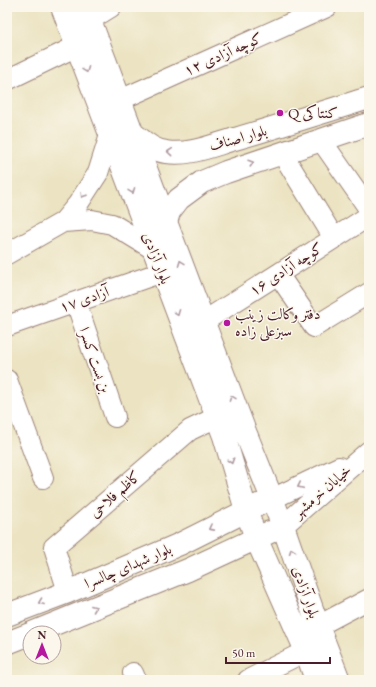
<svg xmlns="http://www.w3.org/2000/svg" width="376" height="687" font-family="'EB Garamond',Amiri,serif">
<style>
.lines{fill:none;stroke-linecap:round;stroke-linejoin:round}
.minor-casing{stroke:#9a8176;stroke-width:22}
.major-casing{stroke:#9a8176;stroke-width:24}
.minor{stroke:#fff;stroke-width:20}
.major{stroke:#fff;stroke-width:22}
.oneway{stroke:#ae9aa0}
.poi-dot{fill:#b5179e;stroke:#fbf7ec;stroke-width:1.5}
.labels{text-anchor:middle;stroke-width:3;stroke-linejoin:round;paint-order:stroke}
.street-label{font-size:15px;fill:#4a1f2b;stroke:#fbf7ec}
.poi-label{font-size:15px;fill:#4a1f2b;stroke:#fbf7ec;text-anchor:start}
</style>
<rect width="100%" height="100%" fill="#fbf7ec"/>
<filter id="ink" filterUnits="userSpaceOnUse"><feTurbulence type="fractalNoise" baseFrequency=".025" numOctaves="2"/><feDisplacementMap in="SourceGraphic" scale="8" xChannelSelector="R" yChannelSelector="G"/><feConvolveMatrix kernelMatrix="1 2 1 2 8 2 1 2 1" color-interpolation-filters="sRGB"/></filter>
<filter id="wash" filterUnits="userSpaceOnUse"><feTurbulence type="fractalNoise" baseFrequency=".012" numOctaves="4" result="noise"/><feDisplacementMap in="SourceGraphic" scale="16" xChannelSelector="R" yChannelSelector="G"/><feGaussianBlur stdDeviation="0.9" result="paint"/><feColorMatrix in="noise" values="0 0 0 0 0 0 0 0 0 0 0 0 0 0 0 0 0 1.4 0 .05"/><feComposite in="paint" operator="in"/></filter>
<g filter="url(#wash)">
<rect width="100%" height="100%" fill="#ebe3c1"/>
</g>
<g filter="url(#ink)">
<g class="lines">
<defs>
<path id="minor" d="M90 20 111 7
M7 80 77 46
M120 100 327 7
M321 140 369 209
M282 153 334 238
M63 222 92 220 112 224 153 249
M7 254 63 222 78 204 98 173 110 135
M278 274 314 327 369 293
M76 302 115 417
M203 322 369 216
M7 326 162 272
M7 380 43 478
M272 499 339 467
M283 526 369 451
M68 592 54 547 190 430 217 417
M318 626 369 599
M133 673 136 680
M248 680 306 651"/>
<path id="major" d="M62 7 224 436 246 510 256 538 306 651 316 680
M85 7 244 429 283 526 318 626 339 680
M132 133C144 141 151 150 166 152 189 156 213 145 235 139 280 126 324 112 369 98
M166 223 169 212 179 199 202 182 226 172 369 124
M7 615 68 592 180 544 258 505
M32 633 188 570 270 532
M7 643 30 634"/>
</defs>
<!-- minor casing -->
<use href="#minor" class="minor-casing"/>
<!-- major casing -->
<use href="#major" class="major-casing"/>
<!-- minor -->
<use href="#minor" class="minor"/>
<!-- major -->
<use href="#major" class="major"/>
</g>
<!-- one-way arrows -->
<defs><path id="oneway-chevron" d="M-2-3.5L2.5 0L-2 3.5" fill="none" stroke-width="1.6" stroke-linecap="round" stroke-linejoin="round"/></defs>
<g class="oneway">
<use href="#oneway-chevron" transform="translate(86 70) rotate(69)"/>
<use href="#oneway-chevron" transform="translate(170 152) rotate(-175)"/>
<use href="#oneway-chevron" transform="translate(251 163) rotate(-18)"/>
<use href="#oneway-chevron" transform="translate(132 191) rotate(69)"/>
<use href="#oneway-chevron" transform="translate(83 195) rotate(122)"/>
<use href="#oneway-chevron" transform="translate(181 263) rotate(-111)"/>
<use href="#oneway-chevron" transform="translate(177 313) rotate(69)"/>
<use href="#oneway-chevron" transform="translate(232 398) rotate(-111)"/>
<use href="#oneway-chevron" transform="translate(231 461) rotate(73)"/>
<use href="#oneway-chevron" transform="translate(300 486) rotate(155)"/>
<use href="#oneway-chevron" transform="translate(211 528) rotate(152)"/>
<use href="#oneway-chevron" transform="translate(292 551) rotate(-109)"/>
<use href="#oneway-chevron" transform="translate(41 602) rotate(159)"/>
<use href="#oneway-chevron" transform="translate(94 608) rotate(-22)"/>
</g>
</g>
<!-- markers -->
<g class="poi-dot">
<circle cx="280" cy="113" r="4"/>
<circle cx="227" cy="323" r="4"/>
</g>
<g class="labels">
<!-- street labels -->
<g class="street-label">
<text transform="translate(223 54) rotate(-24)" y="5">کوچه آزادی ۱۲</text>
<text transform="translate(238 138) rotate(-16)" y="5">بلوار اصناف</text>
<text transform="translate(157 258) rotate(69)" y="5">بلوار آزادی</text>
<text transform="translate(286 269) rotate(-33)" y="5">کوچه آزادی ۱۶</text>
<text transform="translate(84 299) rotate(-19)" y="5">آزادی ۱۷</text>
<text transform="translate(95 360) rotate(71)" y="5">بن بست کسرا</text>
<text transform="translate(322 491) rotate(-41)" y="5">خیابان خرمشهر</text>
<text transform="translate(115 494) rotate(-41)" y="5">کاظم فلاحی</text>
<text transform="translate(128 566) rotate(-23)" y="5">بلوار شهدای چالسرا</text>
<text transform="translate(306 592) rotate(71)" y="5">بلوار آزادی</text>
</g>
<!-- poi labels -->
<g class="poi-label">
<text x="288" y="118">Q کنتاکی</text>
<text x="235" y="319">دفتر وکالت زینب<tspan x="235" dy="17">سبزعلی زاده</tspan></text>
</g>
</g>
<!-- margin -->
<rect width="376" height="687" fill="none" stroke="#fbf7ec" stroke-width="24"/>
<!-- north arrow -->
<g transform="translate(42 645)"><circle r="19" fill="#fbf7ec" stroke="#b4a19f"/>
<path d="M0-3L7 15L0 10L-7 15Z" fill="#b5179e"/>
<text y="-6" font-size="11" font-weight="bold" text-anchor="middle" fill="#4a1f2b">N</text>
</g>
<!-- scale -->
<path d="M226 657v6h104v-6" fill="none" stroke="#4a1f2b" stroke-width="2"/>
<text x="232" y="657" font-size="12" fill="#4a1f2b" stroke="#fbf7ec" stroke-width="3" paint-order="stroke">50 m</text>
</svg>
